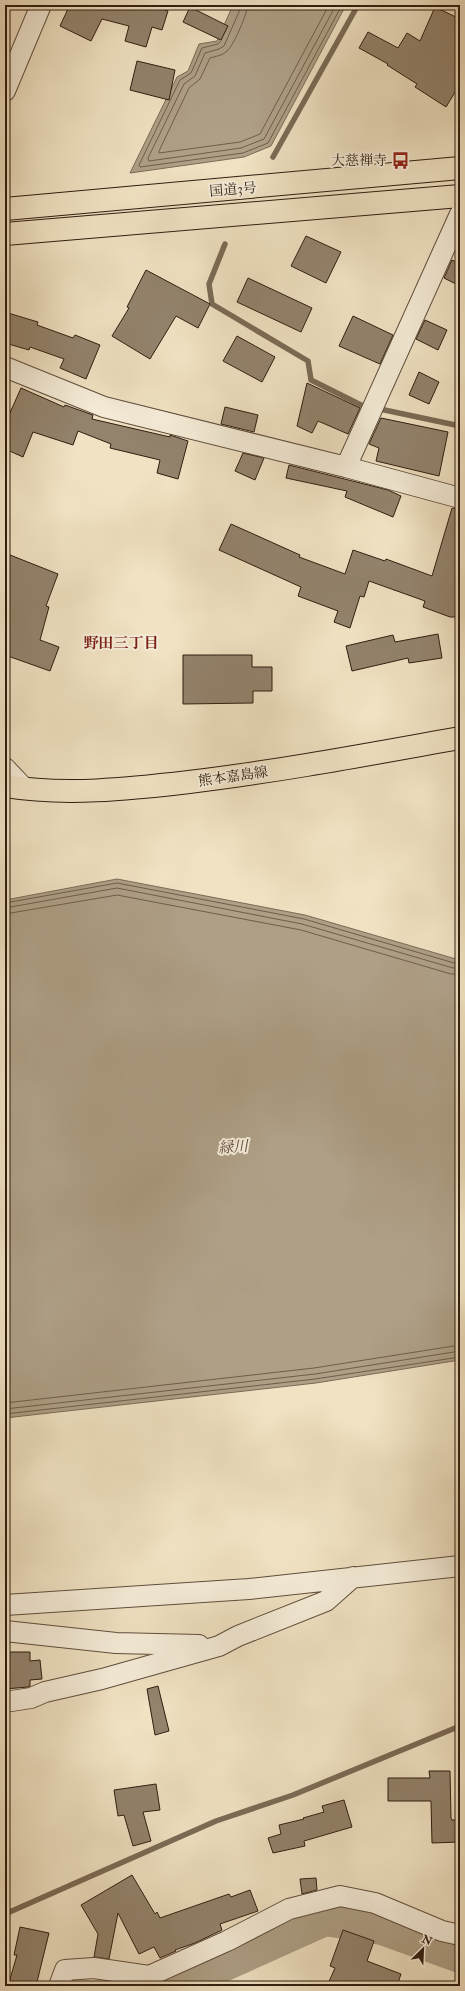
<svg xmlns="http://www.w3.org/2000/svg" width="465" height="1991" font-family="'IM FELL Double Pica','Noto Serif JP',serif">
<style>
.water{fill:#ae9f86;stroke:#7b6b56}
.lines{fill:none;stroke-linecap:round;stroke-linejoin:round}
.shore{stroke:#6e5e4a;stroke-width:1}
.stream{stroke:#7b6b56;stroke-width:5.5}
.river{stroke:#ae9f86;stroke-width:34}
.building{fill:#93836d;stroke:#2f1d0f}
.street-casing{stroke:#5f4e3c;stroke-width:22}
.primary-casing{stroke:#2f1d0f;stroke-width:24}
.highway-casing{stroke:#2f1d0f;stroke-width:24}
.street{stroke:#f5ecd8;stroke-width:20}
.primary{stroke:#f0e2c3;stroke-width:22}
.highway{stroke:#f0e2c3;stroke-width:22}
.labels{text-anchor:middle;stroke-width:4;stroke-linejoin:round;paint-order:stroke}
.poi-label{font-size:14px;fill:#2f1d0f;stroke:#f5ecd8;text-anchor:end}
.street-label{font-size:14px;fill:#2f1d0f;stroke:#f5ecd8}
.neighbourhood-label{font-size:15px;font-weight:bold;fill:#7a1f14;stroke:#f5ecd8}
.water-label{font-size:15px;font-style:italic;fill:#5b4a39;stroke:#f5ecd8}
</style>
<rect width="100%" height="100%" fill="#f0e2c3"/>
<filter id="stains"><feTurbulence type="fractalNoise" baseFrequency=".005" numOctaves="4"/><feColorMatrix values="0 0 0 0 .2 0 0 0 0 .09 0 0 0 0 .02 0 0 0 .5 -.17"/></filter>
<radialGradient id="worn" r=".72"><stop offset=".6" stop-color="#630" stop-opacity="0"/><stop offset="1" stop-color="#630" stop-opacity=".3"/></radialGradient>
<!-- water -->
<path class="water" d="M233 5H346L271 146 244 157 130 173 177 77 188 71 199 44 217 41Z
M117 879 305 915 456 959 460 958V1360L316 1383 5 1418V900Z"/>
<g class="lines">
<!-- shore -->
<path class="shore" d="M242 5 224 46 219 49 205 53 195 76 184 84 148 158 149 161 241 148 264 139 336 5
M248 5C247 14 234 45 227 51 222 56 216 56 210 58L200 79 189 88 159 151V153L240 142 260 134 329 5
M221 41 218 44 202 48 191 73 180 80 139 165 140 167 243 153 268 143 342 5
M5 903 117 883 304 919 454 963 460 962
M5 908 117 888 302 924 453 968 460 967
M5 914 117 895 301 930 451 974H460
M5 1403 314 1368 460 1345
M5 1409 315 1374 460 1351
M5 1414 315 1379 460 1357"/>
<!-- stream -->
<path class="stream" d="M273 157 358 5
M225 244 209 284 212 304 308 361 311 380 361 405 460 426
M5 1914 216 1821 293 1795 460 1726"/>
<!-- river -->
<path class="river" d="M176 1986 325 1919 382 1928 460 1956"/>
</g>
<!-- building -->
<path class="building" d="M67 5H114L134 10 135 5H149L168 11 162 30 152 27 146 47 125 41 129 26 102 19 91 41 60 26 67 11Z
M190 7 228 26 221 40 183 22Z
M435 7 460 19V84L446 107 415 87 417 84 387 65 388 64 359 48 368 32 398 48 407 33 420 41Z
M137 61 175 70 169 100 130 90Z
M306 236 341 252 326 283 291 266Z
M452 260 460 264V286L444 278Z
M146 270 210 304 198 328 176 316 150 359 112 336 129 308 127 307Z
M248 278 312 308 301 332 237 302Z
M8 313 38 322 37 325 73 338 75 335 100 345 86 379 60 368 64 359 30 347 29 350 5 343V321Z
M353 316 393 335 380 364 339 346Z
M425 320 447 330 438 350 416 339Z
M237 336 275 357 262 382 223 361Z
M419 372 439 382 429 404 409 395Z
M307 383 360 408 348 434 318 421 312 433 297 426Z
M21 388 64 407 65 405 93 415 92 419 170 437V435L188 441 178 479 157 473 160 460 110 448 111 444 78 431 73 445 33 432 23 457 5 449V424Z
M225 407 258 415 254 432 221 424Z
M381 418 448 432 439 476 376 461 379 448 369 444Z
M243 453 264 458 255 480 235 471Z
M289 465 388 490 401 496 393 517 345 497 347 491 286 478Z
M452 508 460 509V606L457 617H450L423 607 425 601 369 581 364 597 360 596 350 628 334 622 338 611 298 596 301 587 219 550 231 524 300 555 299 557 345 574 353 550 385 561 386 559 432 576Z
M5 553 58 574 46 606 49 607 40 640 59 647 50 671 5 655Z
M438 634 442 658 409 663 408 658 352 671 346 646 393 635 395 642Z
M183 655H252V667H272V691H253V703L183 704Z
M6 1652H30V1661L40 1660 42 1679 30 1680V1686L28 1687 5 1689Z
M158 1686 169 1731 155 1735 147 1689Z
M429 1771H450L451 1818 452 1820H460V1842L432 1843 431 1801H388V1778H430Z
M156 1784 160 1810 143 1812 151 1841 133 1846 124 1815 118 1816 114 1790Z
M344 1800 352 1827 304 1841 305 1846 273 1853 268 1838 281 1834 279 1825 304 1819 303 1818 324 1812 322 1806Z
M132 1875 155 1914 157 1912 160 1918 229 1894 231 1897 250 1890 258 1911 220 1924 222 1930 195 1943 175 1950 176 1951 160 1958 154 1947 139 1954 118 1913 109 1959 94 1957 98 1934 81 1905Z
M316 1878 317 1890 302 1894 300 1879Z
M20 1927 49 1933 36 1986H8L17 1955H14Z
M343 1930 374 1941 367 1961 401 1974 397 1986H327L335 1968 330 1966Z"/>
<g class="lines">
<defs>
<path id="street" d="M5 91 41 5
M5 367 104 407 346 467 460 498
M346 467 460 214
M5 768 25 789
M5 1605 249 1589 460 1566
M5 1631 116 1643 199 1645
M5 1702 31 1698 45 1692 102 1679 219 1646 238 1636 326 1601 353 1577
M59 1986 65 1970 94 1968 149 1976 227 1941 289 1909 340 1896 375 1903 442 1931 460 1935"/>
<path id="primary" d="M5 786C65 796 129 789 189 782 280 771 370 754 460 738"/>
<path id="highway" d="M5 209 460 168
M5 234 460 196"/>
</defs>
<!-- street casing -->
<use href="#street" class="street-casing"/>
<!-- primary casing -->
<use href="#primary" class="primary-casing"/>
<!-- highway casing -->
<use href="#highway" class="highway-casing"/>
<!-- street -->
<use href="#street" class="street"/>
<!-- primary -->
<use href="#primary" class="primary"/>
<!-- highway -->
<use href="#highway" class="highway"/>
</g>
<!-- icons -->
<defs>
<symbol id="bus-bare" viewBox="-9 -9 18 18"><path d="M-5-6H5V4H4V6H2V4H-2V6H-4V4H-5ZM-3.5-4V0h7V-4ZM-3.5 1.2v1.5H-2V1.2ZM2 1.2v1.5H3.5V1.2Z" fill="#8f2418" stroke="#f5ecd8" stroke-width="2.5" paint-order="stroke"/></symbol>
</defs>
<g fill-rule="evenodd">
<use href="#bus-bare" x="388" y="148" width="25" height="25"/>
</g>
<g class="labels">
<!-- poi labels -->
<g class="poi-label">
<text x="387" y="165">大慈禅寺</text>
</g>
<!-- street labels -->
<g class="street-label">
<text transform="translate(233 189) rotate(-5)" y="5">国道3号</text>
<text transform="translate(233 776) rotate(-8)" y="5">熊本嘉島線</text>
</g>
<!-- neighbourhood labels -->
<g class="neighbourhood-label">
<text x="121" y="648">野田三丁目</text>
</g>
<!-- water labels -->
<g class="water-label">
<text transform="translate(233 1147) rotate(-4)" y="5">緑川</text>
</g>
</g>
<!-- margin -->
<rect width="465" height="1991" fill="none" stroke="#f0e2c3" stroke-width="20"/>
<rect x="6" y="6" width="453" height="1979" fill="none" stroke="#2f1d0f" stroke-width="2"/>
<rect x="10" y="10" width="445" height="1971" fill="none" stroke="#2f1d0f"/>
<!-- north arrow -->
<g transform="translate(423 1949) rotate(24)" stroke="#f5ecd8" stroke-width="3" paint-order="stroke">
<path d="M0-3L7 15L0 10L-7 15Z" fill="#2f1d0f"/>
<text y="-6" font-size="11" font-weight="bold" text-anchor="middle" fill="#2f1d0f">N</text>
</g>
<rect width="100%" height="100%" filter="url(#stains)"/>
<rect width="100%" height="100%" fill="url(#worn)"/>
</svg>
